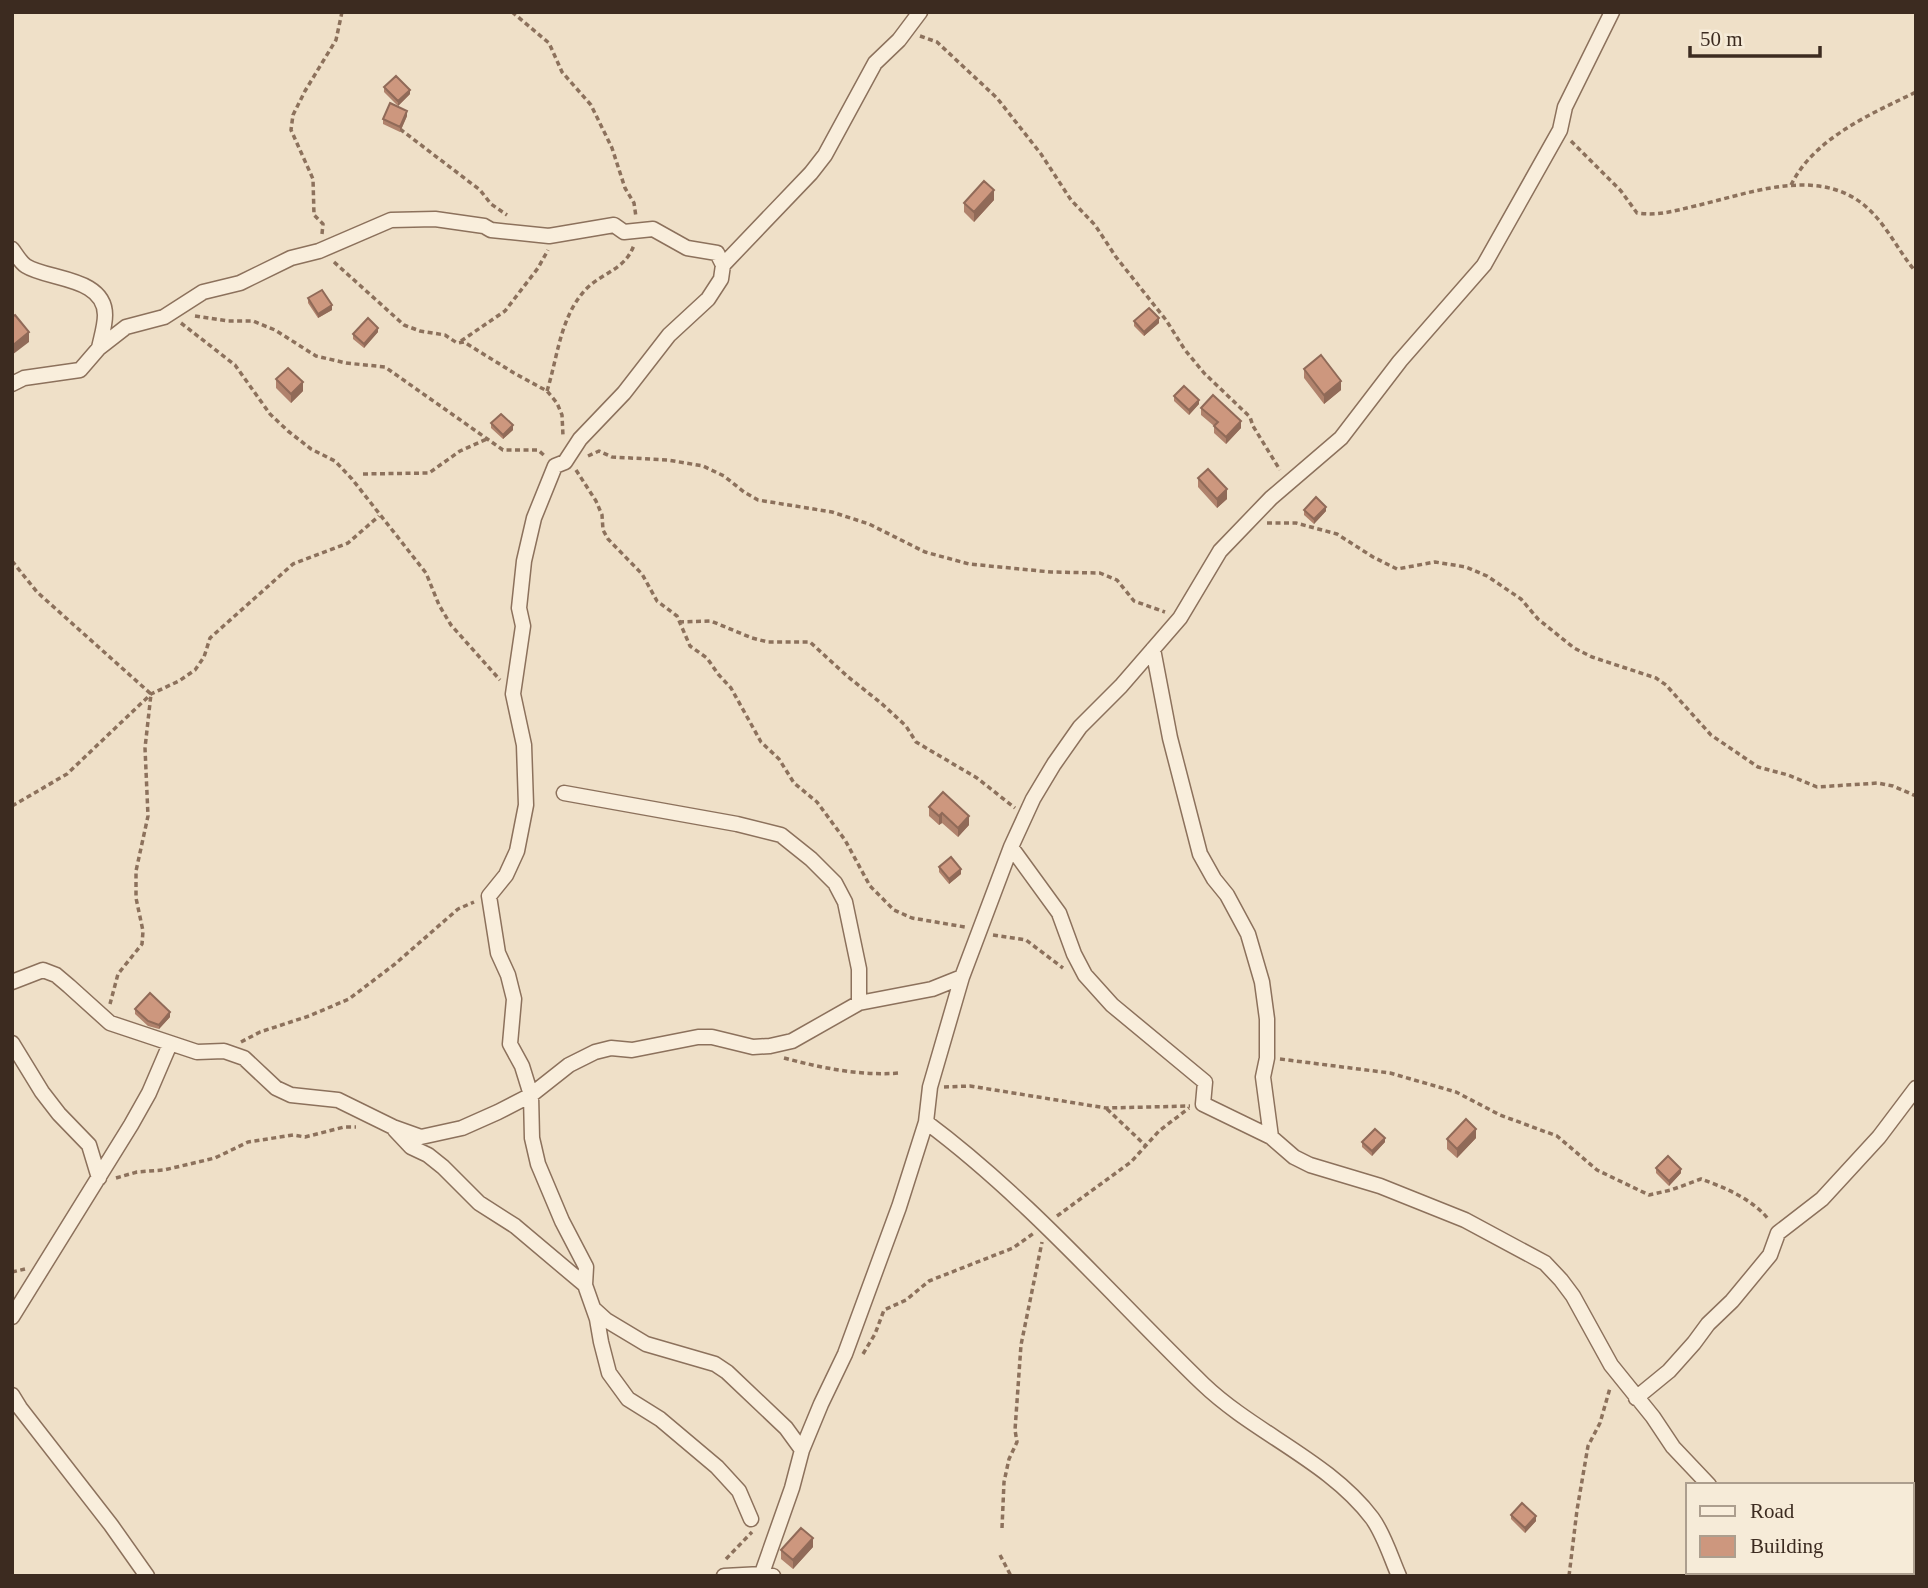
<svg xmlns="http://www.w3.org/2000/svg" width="1928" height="1588" font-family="'Times New Roman',serif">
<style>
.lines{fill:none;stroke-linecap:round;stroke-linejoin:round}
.minor-casing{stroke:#8c715c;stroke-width:17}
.path{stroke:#8c715c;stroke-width:3.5;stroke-dasharray:5 3.5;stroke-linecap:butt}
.minor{stroke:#f9eedc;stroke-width:14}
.wall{fill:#b0826c}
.shaded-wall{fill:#906a58}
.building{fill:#cd977e;stroke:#906a58;stroke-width:2}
</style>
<rect width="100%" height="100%" fill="#efe0c8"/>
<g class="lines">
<defs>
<path id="minor" d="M12 249C16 254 20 262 26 266 48 280 105 277 105 315 105 326 101 338 99 348
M12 384 24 378 80 370 99 348 126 327 164 317 203 292 240 283 291 258 319 251 391 220 435 219 484 226 491 230 549 236 614 225 624 232 653 229 687 248 717 253 723 265
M1153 649 1170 738 1200 854 1214 879 1227 895 1248 934 1262 982 1267 1019V1058L1263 1077 1271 1137
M564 793 737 824 781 835 811 859 835 883 845 902 859 969V1003
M1011 847 1059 913 1074 954 1085 975 1112 1005 1205 1082 1203 1104 1271 1137 1294 1157 1310 1165 1380 1186 1465 1220 1545 1263 1561 1280 1573 1296 1611 1365 1653 1417 1673 1447 1709 1485
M12 982 43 970 56 975 69 986 110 1023 197 1052 224 1051 244 1058 276 1088 291 1095 338 1100 393 1127 421 1137 462 1128 498 1112 531 1095 569 1065 595 1052 611 1048 632 1050 698 1037H712L753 1047 770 1046 792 1041 859 1003 932 989 962 977
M12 1043 42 1092 59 1114 89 1145 99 1178
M926 1122C1028 1198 1112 1296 1203 1384 1254 1433 1329 1461 1372 1518 1384 1534 1391 1558 1399 1576
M395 1130 411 1147 428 1155 443 1167 479 1203 515 1226 585 1285
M595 1310 606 1320 646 1344 715 1364 727 1372 786 1428 802 1450
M12 1317 131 1125 149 1093 170 1044
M12 1395 20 1408 111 1525 147 1576
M1636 1398 1669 1371 1694 1343 1708 1324 1732 1301 1770 1255 1778 1233 1822 1199 1879 1137 1916 1088
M751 1519 739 1491 717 1467 660 1419 628 1399 609 1373 601 1342 597 1319 585 1285 586 1267 562 1221 538 1164 532 1138 531 1095 522 1066 510 1044 514 999 508 975 498 953 489 896 506 875 517 851 526 805 524 745 513 694 523 626 519 608 524 561 534 518 555 466 565 462 580 439 624 393 669 335 708 299 721 279 723 265 811 173 825 155 875 63 899 40 920 12
M1819 1572 1824 1576
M724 1576 762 1574 773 1576
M761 1576 792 1488 802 1450 821 1404 845 1354 899 1207 926 1122 930 1087 962 977 1011 847 1033 799 1054 764 1080 727 1121 686 1180 618 1220 551 1271 498 1341 438 1400 361 1484 265 1560 130 1565 107 1612 12"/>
</defs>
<!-- minor casing -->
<use href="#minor" class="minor-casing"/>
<!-- path -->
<path class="path" d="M512 12 549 43 562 72 591 105 612 148 625 188 634 203 636 217
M920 36 937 42 997 98 1041 154 1071 200 1095 225 1116 257 1166 320 1185 350 1204 373 1250 417 1253 426 1280 470
M400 129 480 190 491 204 507 215
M1571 141 1621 191 1637 213C1658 216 1674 211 1695 206 1748 194 1816 166 1864 205 1886 223 1898 251 1916 272
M1791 185C1814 138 1871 114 1916 92
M322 234 323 224 314 215 313 179 291 130 293 115 305 91 336 40 342 12
M334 262 404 325 420 331 445 335 457 343 464 342 514 373 547 391 557 403 562 415 563 436
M195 316 228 321H253L275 330 316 356 346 363 385 367 503 450H538L546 457
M181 323 235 365 270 414 288 431 311 449 335 461 352 479 426 573 439 605 451 625 500 680
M461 341 505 311 538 268 548 250
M547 391C558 356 560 317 586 289 603 272 625 270 634 245
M588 456 599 451 612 457 668 460 703 466 724 476 744 492 758 500 832 512 869 524 925 552 969 564 1051 572 1100 573 1117 580 1134 601 1165 612
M576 470 596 501 602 515 603 530 608 539 642 574 657 601 677 616 690 646 707 658 718 674 731 688 761 742 779 759 794 783 817 802 845 840 870 886 894 910 912 918 965 927
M363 474 429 473 460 451 489 438
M1267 523H1296L1337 534 1373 557 1397 569 1435 562 1466 567 1487 576 1521 599 1538 619 1574 648 1592 657 1656 678 1666 685 1711 735 1758 767 1788 775 1817 787 1878 783 1893 786 1916 796
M12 561 37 592 151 694 145 748 148 816 136 871V898L143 931 142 944 118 974 110 1004
M679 622 711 621 752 638 768 642H810L847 676 881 703 906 726 916 742 977 778 1015 808
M12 806 67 774 151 694 179 681 195 670 204 657 210 638 293 564 348 543 379 516
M993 935 1026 940 1063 968
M241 1042 260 1032 309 1016 349 999 395 964 458 909 474 902
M784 1058C822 1068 860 1076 899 1073
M1280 1059 1390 1073 1456 1092 1500 1115 1557 1136 1597 1170 1649 1195 1671 1190 1701 1179C1724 1187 1754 1200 1769 1220
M944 1087 970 1086 1106 1108 1190 1106
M1107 1109 1146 1146
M116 1178 137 1172 164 1170 215 1158 248 1142 293 1135 305 1137 344 1127H356
M1057 1216 1131 1162 1159 1131 1189 1108
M12 1272 25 1269
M863 1354 875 1334 884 1310 906 1300 929 1281 1013 1248 1034 1233
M1002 1528 1004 1482 1009 1459 1017 1442 1015 1430 1021 1345 1042 1242
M1000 1555 1011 1576
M726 1559 752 1532
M1569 1576 1577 1510 1588 1446 1600 1423 1610 1388"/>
<!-- minor -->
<use href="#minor" class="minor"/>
</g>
<!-- wall -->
<path class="wall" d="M384 87 410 94 398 106 384 92Z
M407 116 400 132 383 124V119Z
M994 200 974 222 964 212V203Z
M308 298 332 310 318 318 308 303Z
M1134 321 1159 323 1144 336 1134 326Z
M378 332 364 348 353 339V334Z
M1304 369 1341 390 1324 404 1304 378Z
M276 379 303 391 291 403 276 388Z
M1174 396 1199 404 1189 415 1174 401Z
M1201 408 1241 428 1226 444 1214 433V426L1201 415Z
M491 423 513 430 503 439 491 428Z
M1198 478 1227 499 1217 508 1198 487Z
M1304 510 1326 511 1314 524 1304 515Z
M929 807 969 825 958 837 942 823 939 825 929 816Z
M939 867 961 874 949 884 939 872Z
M135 1009 170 1017 159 1029 148 1026 135 1014Z
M1476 1138 1457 1158 1447 1149V1139Z
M1362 1142H1385L1372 1156 1362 1147Z
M1656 1168 1681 1173 1669 1186 1656 1173Z
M1511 1515 1536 1521 1525 1533 1511 1519Z
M813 1547 793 1569 781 1559V1550Z
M1723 1572H1749L1746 1576H1723Z"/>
<!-- shaded-wall -->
<path class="shaded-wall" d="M410 90V94L398 106V101Z
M407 111V116L400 132V127Z
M994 190V200L974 222V212Z
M332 305V310L318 318V314Z
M1159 318V323L1144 336V332Z
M378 328V332L364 348V344Z
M29 332V342L12 355V346Z
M1341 381V390L1324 404V395Z
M303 382V391L291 403V394Z
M1199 400V404L1189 415V410Z
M1241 421V428L1226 444V437Z
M513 425V430L503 439V435Z
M1227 489V499L1217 508V499Z
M1326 507V511L1314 524V519Z
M942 813V823L939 825V816Z
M969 816V825L958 837V828Z
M961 869V874L949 884V879Z
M170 1012V1017L159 1029V1025Z
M1476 1129V1138L1457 1158V1149Z
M1385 1138V1142L1372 1156V1151Z
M1681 1169V1173L1669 1186V1181Z
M1536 1516V1521L1525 1533V1528Z
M813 1538V1547L793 1569V1560Z
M1741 1572H1749L1746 1576H1738Z"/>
<!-- building -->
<path class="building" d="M396 76 410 90 398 101 384 87Z
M390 103 407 111 400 127 383 119Z
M984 181 994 190 974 212 964 203Z
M322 290 332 305 318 314 308 298Z
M1149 308 1159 318 1144 332 1134 321Z
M15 315 29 332 12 346V317Z
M368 318 378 328 364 344 353 334Z
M1321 355 1341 381 1324 395 1304 369Z
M288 368 303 382 291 394 276 379Z
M1184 386 1199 400 1189 410 1174 396Z
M1213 395 1241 421 1226 437 1214 426 1218 422 1201 408Z
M501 414 513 425 503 435 491 423Z
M1208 469 1227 489 1217 499 1198 478Z
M1316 497 1326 507 1314 519 1304 510Z
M943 792 969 816 958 828 942 813 939 816 929 807Z
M951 857 961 869 949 879 939 867Z
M150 993 170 1012 159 1025 148 1021 135 1009Z
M1466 1119 1476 1129 1457 1149 1447 1139Z
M1375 1129 1385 1138 1372 1151 1362 1142Z
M1668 1156 1681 1169 1669 1181 1656 1168Z
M1522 1503 1536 1516 1525 1528 1511 1515Z
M801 1528 813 1538 793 1560 781 1550Z
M1726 1572H1741L1738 1576H1730Z"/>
<!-- border -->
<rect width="1928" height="1588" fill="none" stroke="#3c2b20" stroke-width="28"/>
<!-- legend -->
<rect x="1686" y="1483" width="228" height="91" fill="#f6ebd8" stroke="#ac9e8e" stroke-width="2"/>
<rect x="1700" y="1506" width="35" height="10" fill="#f9eedc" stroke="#ac9e8e" stroke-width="2"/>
<text x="1750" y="1518" font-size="21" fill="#3c2b20">Road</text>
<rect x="1700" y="1536" width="35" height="21" fill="#cd977e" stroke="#ac9e8e" stroke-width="2"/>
<text x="1750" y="1553" font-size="21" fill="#3c2b20">Building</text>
<!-- scale -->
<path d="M1690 46v10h130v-10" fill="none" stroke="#3c2b20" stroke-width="3.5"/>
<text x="1700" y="46" font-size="21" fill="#3c2b20" stroke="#f6ebd8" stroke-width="5" paint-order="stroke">50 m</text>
</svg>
